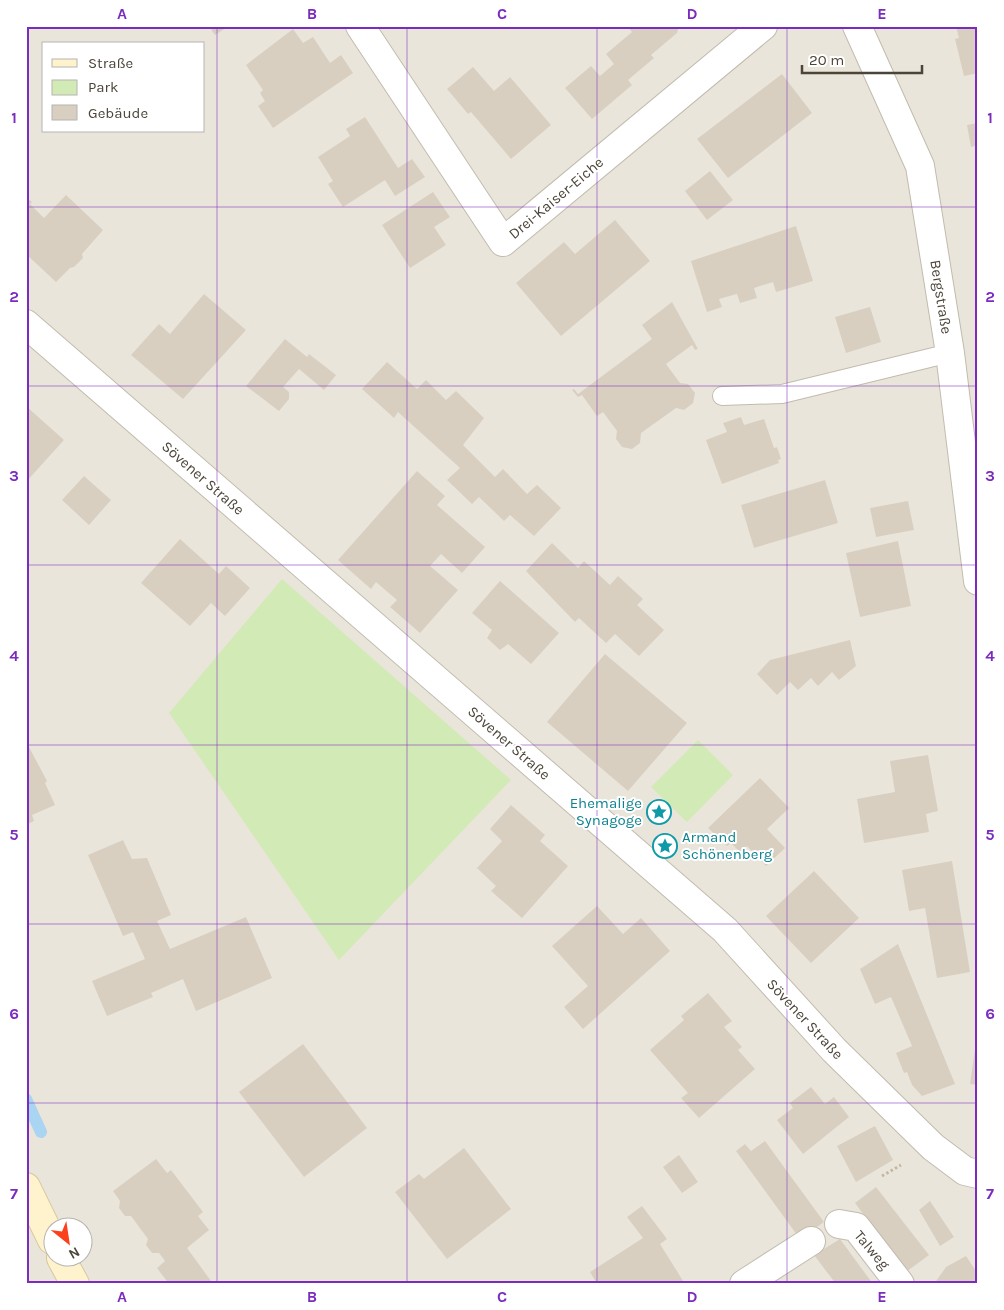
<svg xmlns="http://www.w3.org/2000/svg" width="1004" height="1310" font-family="Karla,sans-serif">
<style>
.residential{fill:#eae5da;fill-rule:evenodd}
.green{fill:#d2eab5}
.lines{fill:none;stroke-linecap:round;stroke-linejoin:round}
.stream{stroke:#a9d4f2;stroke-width:12}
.building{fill:#d8cfc1}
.service-casing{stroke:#c2bbae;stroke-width:20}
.minor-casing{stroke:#c2bbae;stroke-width:30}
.secondary-casing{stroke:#d6c79b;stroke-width:30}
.path{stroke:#c4b79f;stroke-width:3;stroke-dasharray:2.5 2.5;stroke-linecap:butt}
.service{stroke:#fff;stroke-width:18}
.minor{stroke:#fff;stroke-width:28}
.secondary{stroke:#fff3cd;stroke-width:28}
.grid{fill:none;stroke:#7b2cbf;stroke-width:1;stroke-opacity:0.55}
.labels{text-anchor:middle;stroke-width:4;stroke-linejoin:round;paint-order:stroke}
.street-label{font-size:15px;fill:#4b4439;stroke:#fff}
.culture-label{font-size:15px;fill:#0d838f;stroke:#fff;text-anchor:end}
.neatline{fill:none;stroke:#7b2cbf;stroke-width:2}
.grid-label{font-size:16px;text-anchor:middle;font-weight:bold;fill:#7b2cbf}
</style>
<rect width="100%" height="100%" fill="#f6f3ec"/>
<!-- residential -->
<path class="residential" d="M26 26H978V1284H26ZM44 44H204V131H44ZM52 1228H82V1258H52Z"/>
<!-- green -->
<path class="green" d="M282 579 511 780 339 960 169 713Z
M698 740 733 775 687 822 651 787Z"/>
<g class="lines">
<!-- stream -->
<path class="stream" d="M26 1099 41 1132"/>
</g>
<!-- building -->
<path class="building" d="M209 26H229L215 35Z
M627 26H679L677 33 651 55 654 58 628 80 632 85 592 119 565 88 591 66 600 76 614 64 606 54 632 32Z
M956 26H978V73L964 76 955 39 959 38Z
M293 29 303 43 313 37 330 63 341 55 353 73 273 128 258 106 265 101 260 93 263 90 246 65Z
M473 67 494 91 510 77 551 125 511 159 471 112 468 114 447 89Z
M782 74 812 113 728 178 697 139Z
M365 117 398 168 412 159 425 177 395 196 385 180 343 207 328 184 333 181 318 157 350 136 346 129Z
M978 123V145L971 147 967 125Z
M710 171 733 200 707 220 685 191Z
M433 192 450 217 434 227 446 245 410 268 382 225Z
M66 195 103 230 82 254 83 258 74 267 70 268 56 282 26 254V197L32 202 30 204 44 218Z
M615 220 650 261 561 336 516 283 564 242 575 254Z
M796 226 813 281 776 292 773 282 754 288 757 298 740 303 737 294 719 299 722 307 707 312 691 261Z
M204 294 246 330 183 399 131 355 159 324 170 334Z
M672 302 698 349 695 350 692 345 666 364 680 383 688 384 695 393 693 403 684 410 676 408 641 433 640 443 632 449 622 447 616 439 617 431 603 412 597 416 582 395 578 397 572 390 574 389 578 394 652 339 642 325Z
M870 307 881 342 846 353 835 317Z
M285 339 307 357 309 354 336 375 324 390 299 369 283 387 289 392V399L279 411 246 386Z
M387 362 417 389 426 380 446 400 456 391 484 418 463 445 495 477 503 469 527 494 537 485 561 508 534 536 510 515 504 521 479 497 472 504 447 480 460 468 398 412 394 418 362 389Z
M26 406 64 440 26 482Z
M741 417 744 425 764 419 774 448 777 447 781 459 778 460 779 463 722 484 706 440 727 432 723 423Z
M417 471 445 496 437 505 485 547 462 573 441 554 430 566 458 590 420 633 390 607 397 600 376 582 371 589 338 560Z
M84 476 111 500 89 525 62 500Z
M825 480 838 523 754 548 741 505Z
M908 501 914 530 876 537 870 508Z
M180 539 219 574 226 566 250 588 225 616 211 603 190 626 141 583Z
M898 541 911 606 860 617 846 553Z
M552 543 578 568 584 561 610 585 618 576 643 599 637 605 664 630 639 656 615 634 606 643 579 618 575 622 526 571Z
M500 581 559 633 531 664 508 644 500 650 487 638 492 630 472 613Z
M850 640 856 666 839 680 832 672 818 686 811 678 798 690 790 682 777 695 757 674 770 660Z
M605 654 687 723 628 791 547 722Z
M29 747 47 781 45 783 55 805 32 815 34 821 26 825V748Z
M928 755 938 811 926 814 929 832 864 843 857 799 895 792 890 761Z
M760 778 789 808 767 829 785 848 766 866 747 846 740 852 731 843 727 846 708 828Z
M511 805 545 835 540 841 568 866 522 918 491 891 496 886 477 868 502 841 490 829Z
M123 840 132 859 147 858 171 915 157 921 170 949 246 917 272 978 196 1011 183 979 151 993 153 997 107 1016 92 981 145 959 133 932 123 936 88 855Z
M952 861 970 972 937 978 925 908 909 911 902 870Z
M814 871 859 918 811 963 766 916Z
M597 906 623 934 641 918 670 951 583 1029 564 1007 588 986 552 946Z
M898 944 955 1084 922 1096 912 1085 907 1072 904 1073 896 1053 912 1046 891 997 875 1004 860 969Z
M708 993 732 1021 724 1027 742 1047 738 1050 755 1069 699 1118 681 1098 688 1093 650 1050 684 1020 681 1016Z
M976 1042H978V1085L970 1084Z
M303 1044 367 1128 304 1177 239 1092Z
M811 1087 825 1104 834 1097 849 1117 803 1154 777 1120 793 1108 790 1103Z
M875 1126 893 1160 856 1182 837 1146Z
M765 1141 824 1222 800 1239 736 1151 745 1144 751 1151Z
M464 1148 511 1209 447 1259 395 1192 419 1174 424 1179Z
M679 1155 698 1182 682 1193 663 1167Z
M156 1159 167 1173 171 1170 203 1212 198 1216 209 1230 187 1248 211 1281 208 1284H169L157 1268 165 1261 159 1253H152L146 1245 148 1239 131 1216H125L119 1208 120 1201 113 1191Z
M876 1187 929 1255 906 1272 855 1203Z
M930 1201 954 1237 940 1246 919 1210Z
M642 1206 667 1239 660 1244 685 1284H597L590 1272 643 1238 627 1217Z
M840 1239 873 1284H836L814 1255Z
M966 1256 978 1274V1284H934L946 1267Z"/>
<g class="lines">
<defs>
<path id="service" d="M722 396 782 394 950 353"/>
<path id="minor" d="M360 26 503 242 763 26
M857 26 920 166 950 353 978 581
M26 324 725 930 834 1050 933 1147 965 1171 978 1174
M839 1224 856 1227 900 1284
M744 1284 811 1241"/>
<path id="secondary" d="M26 1187 52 1240
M61 1258 75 1284"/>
</defs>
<!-- service casing -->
<use href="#service" class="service-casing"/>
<!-- minor casing -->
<use href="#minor" class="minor-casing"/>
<!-- secondary casing -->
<use href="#secondary" class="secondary-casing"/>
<!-- path -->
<path class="path" d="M882 1176 901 1165"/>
<!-- service -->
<use href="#service" class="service"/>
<!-- minor -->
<use href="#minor" class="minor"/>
<!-- secondary -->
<use href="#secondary" class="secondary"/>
</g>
<!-- grid -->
<path class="grid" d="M217 26V1284M407 26V1284M597 26V1284M787 26V1284M26 207H978M26 386H978M26 565H978M26 745H978M26 924H978M26 1103H978"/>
<!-- icons -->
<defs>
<symbol id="sight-ring" viewBox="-11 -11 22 22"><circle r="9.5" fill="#fff" stroke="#0f9aa8" stroke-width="1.5"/><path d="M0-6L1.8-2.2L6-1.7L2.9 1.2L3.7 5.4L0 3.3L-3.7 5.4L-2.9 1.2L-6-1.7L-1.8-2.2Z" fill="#0f9aa8"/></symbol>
</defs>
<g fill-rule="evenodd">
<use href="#sight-ring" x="645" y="798" width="28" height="28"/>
<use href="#sight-ring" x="651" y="832" width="28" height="28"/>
</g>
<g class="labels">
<!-- street labels -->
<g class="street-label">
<text transform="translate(556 198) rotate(-40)" y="5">Drei-Kaiser-Eiche</text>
<text transform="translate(941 297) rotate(81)" y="5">Bergstraße</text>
<text transform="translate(203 478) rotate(41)" y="5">Sövener Straße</text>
<text transform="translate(509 743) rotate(41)" y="5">Sövener Straße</text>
<text transform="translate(805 1019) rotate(47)" y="5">Sövener Straße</text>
<text transform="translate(872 1250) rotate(50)" y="5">Talweg</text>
</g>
<!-- culture labels -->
<g class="culture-label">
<text x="642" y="808">Ehemalige<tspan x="642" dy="17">Synagoge</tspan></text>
<text x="682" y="842" text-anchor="start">Armand<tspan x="682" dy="17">Schönenberg</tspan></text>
</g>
</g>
<!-- border -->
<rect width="1004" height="1310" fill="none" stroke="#ffffff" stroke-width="55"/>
<!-- legend -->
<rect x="42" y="42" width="162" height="90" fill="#ffffff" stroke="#b7b4b0"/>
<rect x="52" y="59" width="25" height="8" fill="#fff3cd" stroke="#b7b4b0"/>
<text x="88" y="68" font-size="15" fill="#4b4439">Straße</text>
<rect x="52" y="80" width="25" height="15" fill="#d2eab5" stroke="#b7b4b0"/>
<text x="88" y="92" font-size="15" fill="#4b4439">Park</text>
<rect x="52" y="105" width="25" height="15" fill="#d8cfc1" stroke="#b7b4b0"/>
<text x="88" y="118" font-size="15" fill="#4b4439">Gebäude</text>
<!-- north arrow -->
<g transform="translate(68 1242) rotate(150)"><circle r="24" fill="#ffffff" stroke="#b7b4b0"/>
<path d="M0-4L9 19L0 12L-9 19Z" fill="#fc3f1d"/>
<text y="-8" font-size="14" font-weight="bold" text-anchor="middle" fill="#4b4439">N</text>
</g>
<!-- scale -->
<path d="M802 65v8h120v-8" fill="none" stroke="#4b4439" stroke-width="2.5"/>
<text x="809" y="65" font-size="15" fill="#4b4439" stroke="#ffffff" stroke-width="4" paint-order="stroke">20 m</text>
<rect x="28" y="28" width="948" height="1254" class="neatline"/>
<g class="grid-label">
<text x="122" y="19">A</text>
<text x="312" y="19">B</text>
<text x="502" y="19">C</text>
<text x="692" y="19">D</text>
<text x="882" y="19">E</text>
<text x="14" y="123">1</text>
<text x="990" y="123">1</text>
<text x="14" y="302">2</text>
<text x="990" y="302">2</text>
<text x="14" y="481">3</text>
<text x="990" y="481">3</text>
<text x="14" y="661">4</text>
<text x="990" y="661">4</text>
<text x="14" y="840">5</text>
<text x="990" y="840">5</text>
<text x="14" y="1019">6</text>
<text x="990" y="1019">6</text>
<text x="14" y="1199">7</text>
<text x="990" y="1199">7</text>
<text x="122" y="1302">A</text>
<text x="312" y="1302">B</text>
<text x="502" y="1302">C</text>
<text x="692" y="1302">D</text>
<text x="882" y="1302">E</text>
</g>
</svg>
